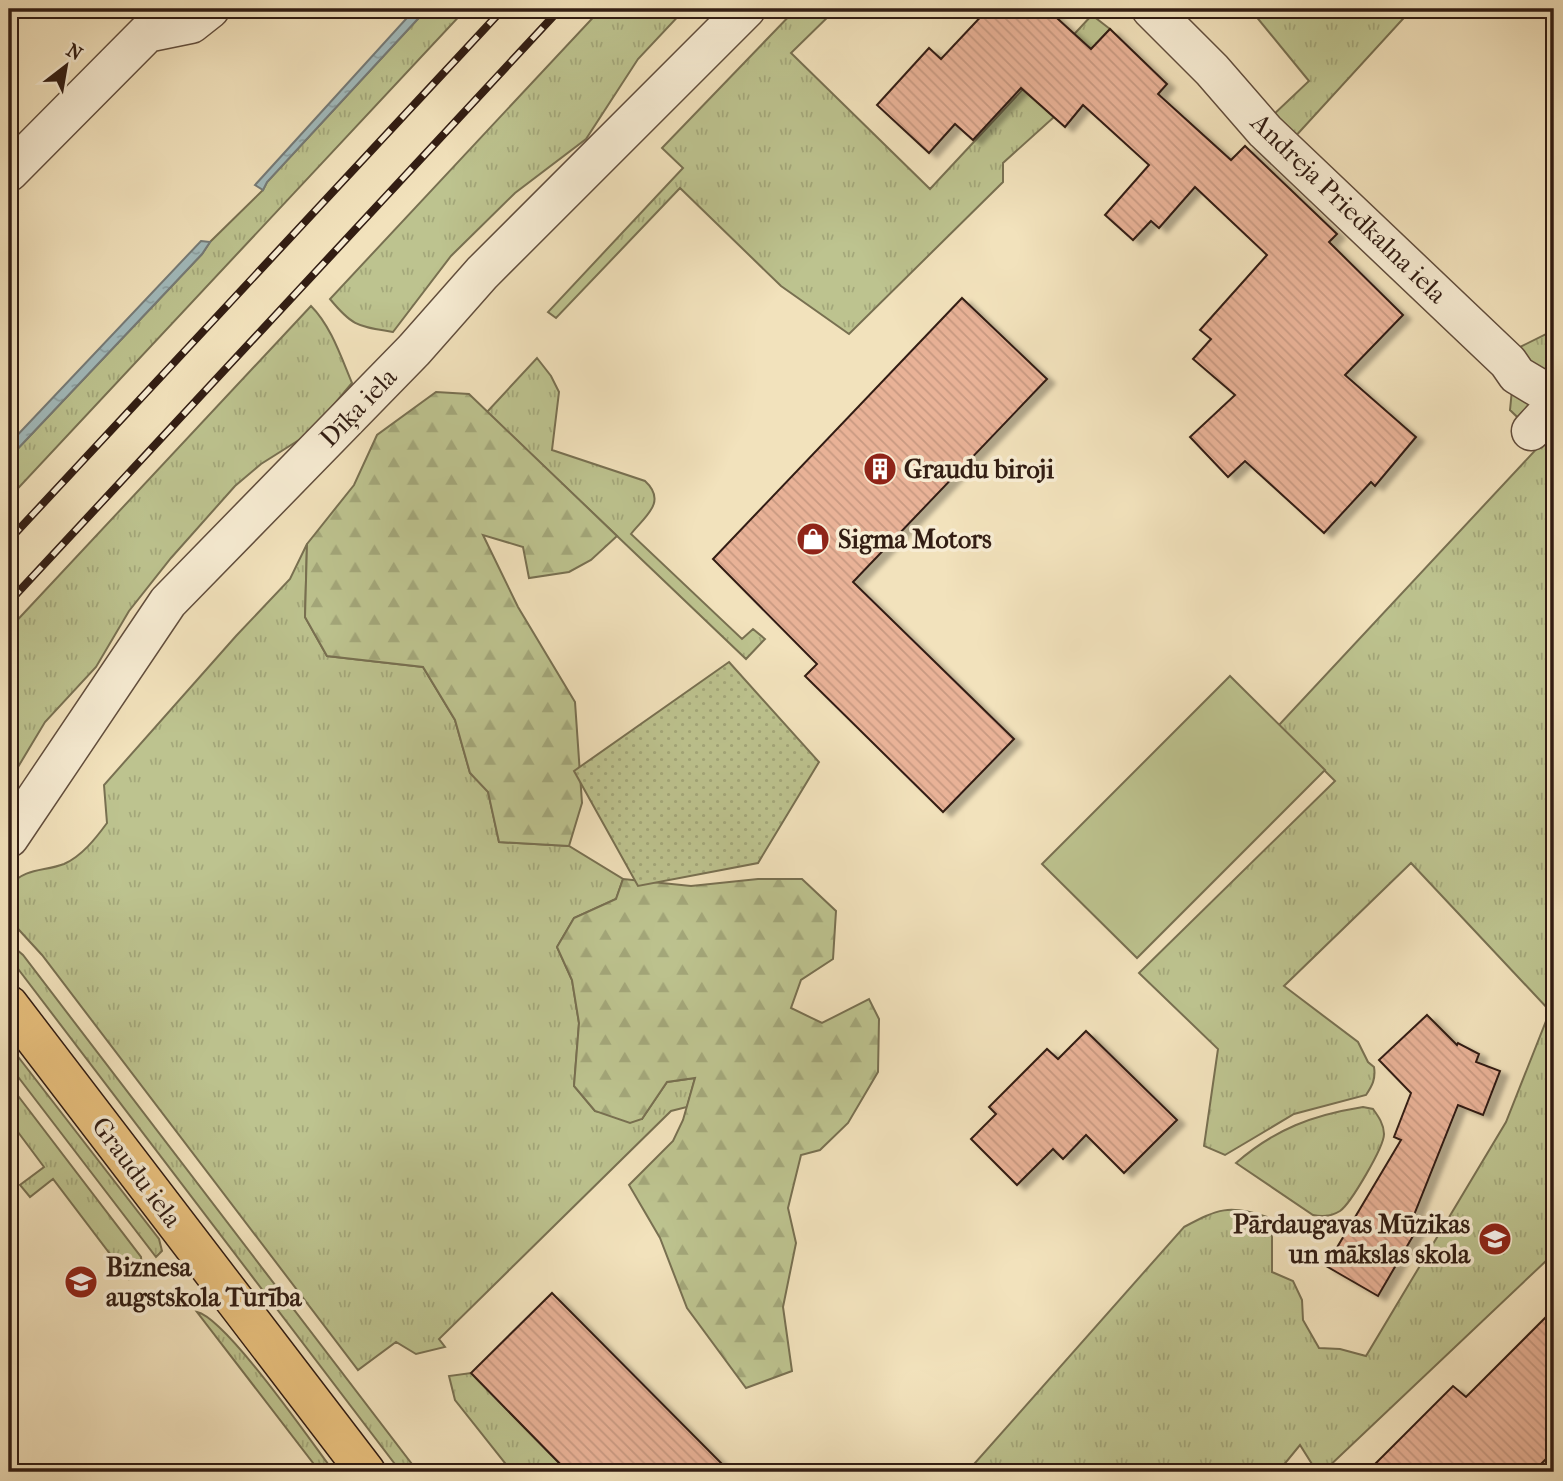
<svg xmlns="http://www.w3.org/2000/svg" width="1563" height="1481" font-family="'IM FELL French Canon',serif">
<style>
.grass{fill:url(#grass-tufts);stroke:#787051;stroke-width:2}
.forest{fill:url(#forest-firs);stroke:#787051;stroke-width:2}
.park{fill:url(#park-dots);stroke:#787051;stroke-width:2}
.pitch{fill:#bdc38f;stroke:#787051;stroke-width:2}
.water{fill:url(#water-ripples);stroke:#757b78;stroke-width:2}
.building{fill:url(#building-back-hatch);stroke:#321d13;stroke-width:2;filter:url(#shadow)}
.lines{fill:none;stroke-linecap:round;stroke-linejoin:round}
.minor-casing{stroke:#624e3d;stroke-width:41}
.major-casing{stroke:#321d13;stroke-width:41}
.minor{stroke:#f7ecd3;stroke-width:38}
.major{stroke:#e9c17e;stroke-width:38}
.rail-casing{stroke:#321d13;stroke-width:8}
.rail{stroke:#f7ecd3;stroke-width:5;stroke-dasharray:16;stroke-linecap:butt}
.labels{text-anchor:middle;stroke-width:7;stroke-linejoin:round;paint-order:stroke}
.street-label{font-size:26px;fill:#321d13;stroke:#f7ecd3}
.poi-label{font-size:26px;font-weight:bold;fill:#321d13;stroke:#f7ecd3;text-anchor:start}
</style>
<defs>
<pattern id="grass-tufts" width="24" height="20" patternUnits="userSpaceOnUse" patternTransform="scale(1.75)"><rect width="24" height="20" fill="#bdc38f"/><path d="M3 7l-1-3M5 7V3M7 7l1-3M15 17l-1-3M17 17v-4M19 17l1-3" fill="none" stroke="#a3a77a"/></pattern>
<pattern id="forest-firs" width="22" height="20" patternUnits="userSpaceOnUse" patternTransform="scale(1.75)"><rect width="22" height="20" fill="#bdc38f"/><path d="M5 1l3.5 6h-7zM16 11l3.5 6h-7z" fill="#a3a77a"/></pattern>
<pattern id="park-dots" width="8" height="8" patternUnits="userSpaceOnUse" patternTransform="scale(1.75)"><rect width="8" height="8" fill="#bdc38f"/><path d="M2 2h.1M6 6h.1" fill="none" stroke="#a3a77a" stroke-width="1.8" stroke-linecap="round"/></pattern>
<pattern id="water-ripples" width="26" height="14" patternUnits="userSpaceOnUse" patternTransform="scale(1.75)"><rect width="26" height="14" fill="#a1babc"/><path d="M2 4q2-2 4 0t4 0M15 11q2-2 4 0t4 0" fill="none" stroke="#8b9fa1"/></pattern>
<pattern id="building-back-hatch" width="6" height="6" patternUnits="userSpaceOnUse" patternTransform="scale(1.75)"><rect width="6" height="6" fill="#e9b297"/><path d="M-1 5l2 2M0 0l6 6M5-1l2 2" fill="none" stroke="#c89981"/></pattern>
<filter id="shadow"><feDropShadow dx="8" dy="4.5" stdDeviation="2" flood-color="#0004"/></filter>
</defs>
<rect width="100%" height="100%" fill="#f2e2bc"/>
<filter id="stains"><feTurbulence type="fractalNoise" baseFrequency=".00286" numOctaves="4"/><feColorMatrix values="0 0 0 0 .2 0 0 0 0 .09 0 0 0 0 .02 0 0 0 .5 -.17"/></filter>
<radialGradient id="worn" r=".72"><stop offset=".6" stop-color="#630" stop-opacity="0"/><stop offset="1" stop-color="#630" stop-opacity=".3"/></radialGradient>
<!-- grass -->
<path class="grass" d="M427 9H466L9 498V458L202 254 210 242 263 190 267 182Z
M601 9H685L638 59 586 139 515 193 451 256 393 332C358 326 353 327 330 299Z
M796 9H836L791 53 930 189 1092 15 1085 9H1097L1092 15 1110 29 1040 104 1054 117 1003 163V182L849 334 781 286 680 188 556 318 548 312 683 168 662 148Z
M1250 9H1412L1293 139 1272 116 1309 81Z
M311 306C331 326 341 357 352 383L310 433 261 464 235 486 171 558 129 611 96 667 45 722 9 782V629Z
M1554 330V1250L1548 1259 1323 1472H1317L1300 1445 1278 1472H967L1184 1227C1218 1209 1229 1204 1267 1217L1272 1237V1272L1293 1281 1302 1300 1303 1320 1319 1348 1340 1349 1366 1356 1506 1122 1550 1011 1411 863 1284 986 1358 1042 1368 1062 1374 1067C1376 1079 1372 1086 1366 1095L1294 1114 1225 1155 1204 1146 1218 1049 1139 973 1335 781 1279 725 1543 442 1510 410 1516 349Z
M537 358 551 376 559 392 552 450 645 481C668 502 644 517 631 534L742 639 753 629 765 639 746 659 487 412Z
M307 544 305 617 327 656 423 667 455 720 470 773 488 791 499 842 569 846 623 879 616 899 574 918 557 947 572 980 579 1023 574 1086 595 1111 642 1119 667 1082 695 1078 687 1107 671 1111 439 1339 445 1347 416 1354 396 1342 358 1370 42 955 9 919V886C27 867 43 872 64 864 82 856 96 838 107 823L104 785 236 636 290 579Z
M9 943 23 955 418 1472H401L9 957Z
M9 1045 159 1239 162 1251 156 1257 9 1065Z
M9 1084 141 1257 142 1268 129 1279 53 1179 30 1197 20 1185 44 1167 9 1120Z
M1363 1107 1373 1109C1378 1116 1384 1124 1384 1134 1384 1147 1351 1203 1340 1211 1332 1216 1322 1217 1313 1215L1236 1163C1275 1129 1313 1115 1363 1107Z
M197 1312C226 1318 312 1443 334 1472H320Z
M471 1373 568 1472H512L455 1400 449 1376Z"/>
<!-- forest -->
<path class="forest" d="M436 392 469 394 617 536 591 560 569 572 529 578 523 547 483 535 518 607 575 702 582 803 569 846 499 842 488 792 470 773 455 720 423 667 327 656 305 617 307 544 354 485 377 435Z
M623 879 691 886 758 879H802L836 911 833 959 801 980 791 1008 822 1023 869 999 879 1019 878 1072 848 1123 820 1150 801 1155 788 1208 796 1243 783 1307 792 1371 746 1388 687 1308 660 1238 629 1185 673 1141 683 1120 695 1078 667 1082 642 1119 630 1123 595 1111 574 1086 579 1023 572 980 557 947 574 918 616 899Z"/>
<!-- park -->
<path class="park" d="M729 662 819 762 758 863 638 886 574 771Z"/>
<!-- pitch -->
<path class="pitch" d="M1230 676 1325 770 1137 958 1042 864Z"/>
<!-- water -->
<path class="water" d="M415 9H427L267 182 263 190 255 185Z
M201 241 210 242 202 254 9 458V444Z"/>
<!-- building -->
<path class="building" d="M988 9H1047L1091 49 1110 29 1167 84 1158 94 1231 160 1245 146 1337 234 1329 242 1403 315 1345 375 1416 437 1375 486 1371 482 1324 533 1245 461 1228 477 1190 437 1235 395 1193 359 1211 339 1200 330 1267 255 1195 187 1159 228 1151 221 1133 240 1105 215 1149 165 1083 105 1065 127 1021 88 973 140 955 124 929 153 877 105 929 48 941 59Z
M962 298 1047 379 853 582 1014 739 943 812 805 676 817 664 713 559Z
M1427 1015 1457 1045 1458 1043 1479 1054 1476 1062 1500 1071 1483 1115 1458 1105 1412 1220 1420 1224 1378 1296 1326 1266 1401 1140 1394 1137 1411 1093 1379 1060Z
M1086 1031 1177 1120 1124 1173 1086 1135 1063 1159 1053 1149 1017 1185 971 1139 996 1114 989 1107 1047 1049 1058 1059Z
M552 1293 730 1472H568L471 1373Z
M1554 1309V1451L1533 1472H1367L1453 1386 1466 1397Z"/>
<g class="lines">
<defs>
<path id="minor" d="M1151 9 1212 70 1265 131 1508 362 1517 375 1554 397
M9 172 147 33 191 24 210 9
M1531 431 1554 406
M9 838 168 602 414 350 482 273 746 9"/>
<path id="major" d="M9 1005 366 1472"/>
</defs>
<!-- minor casing -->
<use href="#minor" class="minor-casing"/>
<!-- major casing -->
<use href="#major" class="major-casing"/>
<!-- minor -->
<use href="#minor" class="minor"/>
<!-- major -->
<use href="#major" class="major"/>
<defs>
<path id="rail" d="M9 540 503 9
M9 602 560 9"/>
</defs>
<!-- rail casing -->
<use href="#rail" class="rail-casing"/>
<!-- rail -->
<use href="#rail" class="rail"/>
</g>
<!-- icons -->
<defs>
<symbol id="building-disc" viewBox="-11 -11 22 22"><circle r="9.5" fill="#8f2418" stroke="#f7ecd3"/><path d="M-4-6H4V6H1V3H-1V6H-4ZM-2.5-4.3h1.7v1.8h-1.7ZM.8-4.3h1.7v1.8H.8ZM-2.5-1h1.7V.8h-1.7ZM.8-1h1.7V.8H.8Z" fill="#fff"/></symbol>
<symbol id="shop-disc" viewBox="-11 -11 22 22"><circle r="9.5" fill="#8f2418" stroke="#f7ecd3"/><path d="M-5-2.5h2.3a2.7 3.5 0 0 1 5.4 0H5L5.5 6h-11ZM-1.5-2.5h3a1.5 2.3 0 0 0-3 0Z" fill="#fff"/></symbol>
<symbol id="school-disc" viewBox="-11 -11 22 22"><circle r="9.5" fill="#8f2418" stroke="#f7ecd3"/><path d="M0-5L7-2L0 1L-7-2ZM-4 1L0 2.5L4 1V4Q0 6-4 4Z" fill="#fff"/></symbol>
<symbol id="university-disc" viewBox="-11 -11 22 22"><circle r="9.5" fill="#8f2418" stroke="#f7ecd3"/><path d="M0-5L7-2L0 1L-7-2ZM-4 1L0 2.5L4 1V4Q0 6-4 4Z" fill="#fff"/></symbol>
</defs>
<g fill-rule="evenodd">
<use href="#building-disc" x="861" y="450" width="38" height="38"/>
<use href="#shop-disc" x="794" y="520" width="38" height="38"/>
<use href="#school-disc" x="1476" y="1220" width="38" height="38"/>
<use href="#university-disc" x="62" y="1263" width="38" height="38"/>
</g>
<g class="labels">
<!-- street labels -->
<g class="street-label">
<text transform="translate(1349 208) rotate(44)" y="9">Andreja Priedkalna iela</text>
<text transform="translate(358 407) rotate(-46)" y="9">Dīķa iela</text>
<text transform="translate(137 1172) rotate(53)" y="9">Graudu iela</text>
</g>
<!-- poi labels -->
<g class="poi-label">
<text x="904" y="478">Graudu biroji</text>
<text x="838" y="548">Sigma Motors</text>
<text x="1470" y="1233" text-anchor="end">Pārdaugavas Mūzikas<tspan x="1470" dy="30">un mākslas skola</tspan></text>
<text x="106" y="1276">Biznesa<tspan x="106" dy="30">augstskola Turība</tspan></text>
</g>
</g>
<!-- margin -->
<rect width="1563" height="1481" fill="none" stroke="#f2e2bc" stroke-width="35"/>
<rect x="10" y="10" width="1542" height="1460" fill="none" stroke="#321d13" stroke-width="3.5"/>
<rect x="18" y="18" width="1528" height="1446" fill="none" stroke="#321d13" stroke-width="2"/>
<!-- north arrow -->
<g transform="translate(66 66) rotate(31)" stroke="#f7ecd3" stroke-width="5" paint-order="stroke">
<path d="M0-5L12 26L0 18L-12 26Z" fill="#321d13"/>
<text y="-10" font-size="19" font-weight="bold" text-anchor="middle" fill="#321d13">N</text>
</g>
<rect width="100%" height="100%" filter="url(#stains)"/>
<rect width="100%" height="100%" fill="url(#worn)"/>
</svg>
